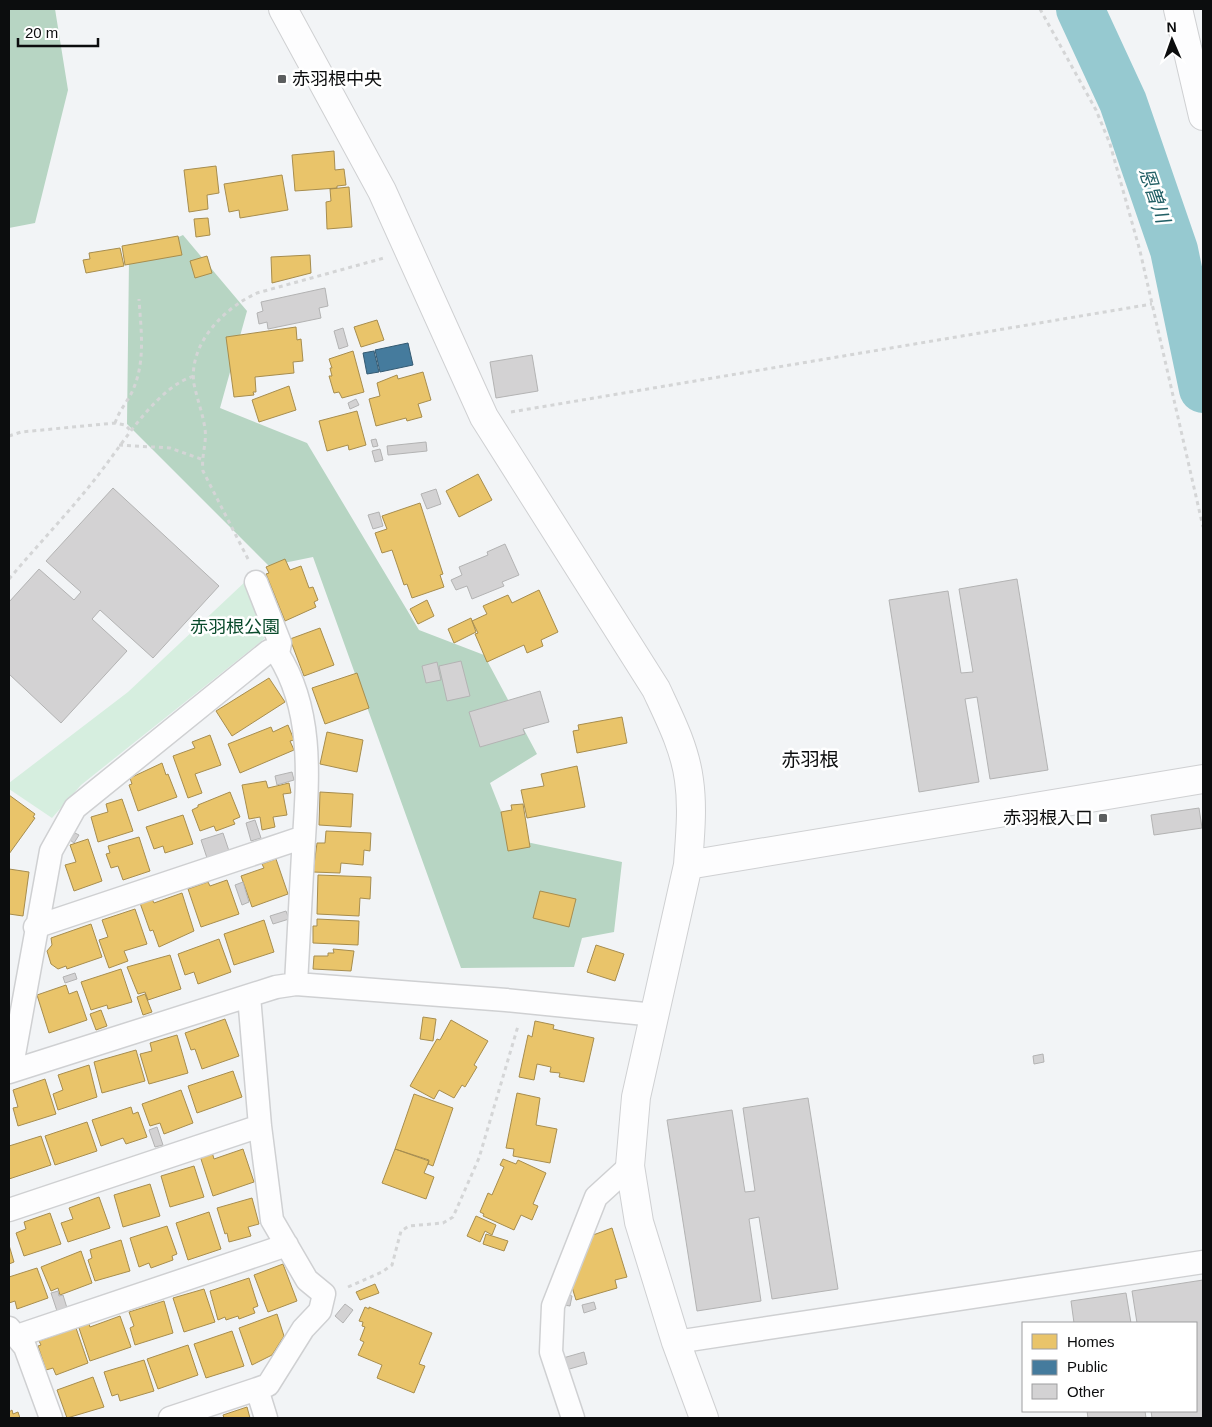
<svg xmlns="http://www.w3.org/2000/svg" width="1212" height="1427" font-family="Arial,'Noto Sans JP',sans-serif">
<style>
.green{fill:#d6eedf}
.forest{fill:#b7d5c3}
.homes{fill:#e9c46a;stroke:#a78d4e}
.public{fill:#457b9d;stroke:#345a72}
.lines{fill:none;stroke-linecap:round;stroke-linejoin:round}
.river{stroke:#96c9d0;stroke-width:48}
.building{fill:#d3d2d3;stroke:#b3b3b3}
.minor-casing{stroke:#cfd0d2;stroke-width:25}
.tertiary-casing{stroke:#cfd0d2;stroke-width:30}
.secondary-casing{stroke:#cfd0d2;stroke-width:30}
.path{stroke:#d4d5d6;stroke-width:3;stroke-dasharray:4 4;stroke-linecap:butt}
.minor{stroke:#fdfdfe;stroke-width:22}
.tertiary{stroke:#fdfdfe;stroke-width:28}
.secondary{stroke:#fdfdfe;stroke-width:28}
.poi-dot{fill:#5c5e5f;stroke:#fff;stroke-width:2}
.labels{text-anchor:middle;stroke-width:5;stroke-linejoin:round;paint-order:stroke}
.poi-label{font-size:18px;fill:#0c0d0e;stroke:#fff;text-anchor:start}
.park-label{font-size:18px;fill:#0a4b2c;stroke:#fff}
.water-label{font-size:19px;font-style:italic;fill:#236066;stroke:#fff}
.neighbourhood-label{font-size:19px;fill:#0c0d0e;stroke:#fff}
</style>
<rect width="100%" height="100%" fill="#f2f4f6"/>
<!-- green -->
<path class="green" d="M247 580 265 627 264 639 81 785 52 818 9 789V783L128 692Z"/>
<!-- forest -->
<path class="forest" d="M9 9H55L68 90 35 223 9 228Z
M183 235 247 311 220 408 307 443 419 630 484 655 537 754 490 783 512 839 622 862 614 932 582 938 574 967 461 968 313 557 269 566 127 424 129 260Z"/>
<!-- homes -->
<path class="homes" d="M334 151 335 170 344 169 346 185 337 186V188L295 191 292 155Z
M216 166 219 193 207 195 208 209 189 212 184 170Z
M282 175 288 210 240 218 239 210 229 212 224 184Z
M349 187 352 227 327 229 326 202 331 201 330 189Z
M208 218 210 235 196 237 194 219Z
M178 236 182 255 125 265 122 246Z
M120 248 124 266 86 273 83 260 90 259 89 253Z
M310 255 311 273 272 283 271 257Z
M207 256 212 273 195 278 190 261Z
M377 320 384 340 361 347 354 327Z
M296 327 297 340 301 339 303 361 293 362 294 373 255 377 256 392H253L254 395 234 397 226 337Z
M353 351 364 392 342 398 339 392 334 393 329 376H332L330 368H332L329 359Z
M423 372 431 400 418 404 422 417 407 421 406 418 376 426 369 399 380 396 377 383 397 375 398 379Z
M289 386 296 410 259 422 252 400Z
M357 411 366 445 349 450 348 445 327 451 319 421Z
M478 474 492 500 459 517 446 491Z
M420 503 443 574 440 575 444 587 412 598 407 584 404 585 392 550 382 553 375 533 387 529 382 516Z
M285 559 290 570 301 566 309 588 313 587 318 600 314 602 316 607 285 621 266 574 269 573 266 567Z
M539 590 558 632 541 640 543 646 527 653 524 645 487 662 475 634 478 633 472 621 487 614 483 606 508 595 512 603Z
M427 600 434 616 418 624 410 609Z
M471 618 476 632 454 643 448 629Z
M320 628 334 665 304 676 290 639Z
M357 673 369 708 325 724 312 688Z
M269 678 285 702 232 736 216 711Z
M622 717 627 743 577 753 573 731 579 730 578 725Z
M288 725 294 740 290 741 294 750 240 773 228 744 271 727 273 732Z
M327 732 363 740 357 772 320 764Z
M210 735 221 765 195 774 202 793 188 798 173 756 195 748 192 742Z
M162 763 166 775 168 774 177 797 138 811 129 785 132 784 130 778Z
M577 766 585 807 527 818 521 790 544 786 541 774Z
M266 781 268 788 289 783 291 793 283 794 287 815 273 817 275 827 262 830 260 817 249 819 242 785Z
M230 792 240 817 233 820 235 824 216 831 214 826 200 831 192 810 198 807V805Z
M320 792 353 794 351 827 319 825Z
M9 795 35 814 33 817 35 818 9 854Z
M122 799 133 831 98 842 91 817 108 812 106 804Z
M523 804 530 847 508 851 501 812 512 810 511 805Z
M183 815 193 844 165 853 163 846 154 849 146 827Z
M326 831 371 833 370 851 364 850 363 865 341 863 340 873 313 872 317 843H325Z
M139 837 150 871 123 880 118 866 111 868 106 854 110 853 108 846Z
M88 839 102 881 74 891 65 865 76 862 70 845Z
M276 859 288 894 252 907 241 876 264 868 262 864Z
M9 869 29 872 23 916 9 914Z
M318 875 371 877 370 899 360 898 359 916 317 914Z
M227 880 239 914 201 927 188 889 208 882 210 886Z
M540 891 576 899 569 927 533 918Z
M182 893 194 931 159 947 153 930 150 931 140 903 152 899 154 903Z
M135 909 147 944 124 951 128 961 109 968 99 940 108 937 102 920Z
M317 919 359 921 358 945 313 943V926H317Z
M264 920 274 952 234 965 224 934Z
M91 924 102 957 67 969 66 966 58 969 51 964 47 951 52 945 51 938Z
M219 939 231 972 198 984 194 972 185 975 178 954Z
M596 945 624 954 615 981 587 972Z
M333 949 354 951 351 971 313 969 314 956H328V953H334Z
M170 955 181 989 148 1000 145 992 138 994 127 967Z
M121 969 132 1002 108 1009 107 1005 91 1010 81 982Z
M66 985 69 994 77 991 87 1020 49 1033 37 995Z
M145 994 152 1012 143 1015 137 997Z
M101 1010 107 1026 96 1030 90 1014Z
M423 1017 436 1019 433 1041 420 1039Z
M225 1019 239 1056 202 1069 195 1049 191 1050 185 1033Z
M451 1020 488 1041 474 1065 477 1067 465 1087 462 1085 454 1098 439 1090 434 1099 410 1086 437 1039 440 1040Z
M535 1021 554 1025 553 1029 594 1038 584 1082 559 1077 560 1073 550 1072 551 1067 537 1064 534 1080 519 1077 528 1035 532 1037Z
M177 1035 188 1073 149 1084 140 1054 152 1051 150 1043Z
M136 1050 145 1081 102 1093 94 1062Z
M89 1065 97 1097 58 1110 53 1094 63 1090 58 1075Z
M233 1071 242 1097 197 1113 188 1086Z
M45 1079 56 1114 18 1126 13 1108 18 1107 13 1090Z
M181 1090 193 1123 164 1134 160 1123 150 1126 142 1104Z
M517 1093 540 1098 536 1125 557 1129 550 1163 513 1156 514 1149 506 1148Z
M414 1094 453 1108 433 1166 428 1164 429 1160 395 1149Z
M131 1107 133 1114 138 1112 147 1137 126 1144 123 1138 101 1146 92 1120Z
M87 1122 97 1151 55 1165 45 1136Z
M41 1136 51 1165 9 1179V1146Z
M243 1149 254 1182 213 1196 200 1156 212 1152 214 1159Z
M395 1149 429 1161 424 1173 434 1177 426 1199 382 1183Z
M503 1159 516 1164 518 1160 546 1173 533 1204 538 1206 532 1220 521 1215 514 1230 483 1216 484 1214 480 1212 488 1193 492 1195 504 1167 500 1165Z
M194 1166 204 1197 170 1207 161 1176Z
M150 1184 160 1216 123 1227 114 1195Z
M99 1197 110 1228 68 1242 61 1223 73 1219 69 1208Z
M252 1198 259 1224 248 1227 251 1236 229 1242 227 1233 225 1234 217 1208Z
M209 1212 221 1249 188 1260 176 1223Z
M50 1213 61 1244 24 1256 16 1233 26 1229 24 1222Z
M476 1216 496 1225 492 1235 485 1231 480 1242 467 1236Z
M167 1226 177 1254 172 1256 173 1260 151 1268 149 1263 139 1267 130 1238Z
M612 1228 627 1277 615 1280 617 1288 576 1300 571 1284 585 1238Z
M486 1234 508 1241 504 1251 483 1244Z
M121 1240 130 1271 95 1281 88 1260 92 1258 90 1250Z
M9 1245 14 1262 9 1264Z
M81 1251 92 1283 60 1295 58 1288 51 1291 41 1267Z
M283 1264 297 1301 268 1312 254 1275Z
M37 1268 48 1298 17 1309 15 1301 9 1303V1277Z
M249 1278 258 1306 253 1308 255 1313 239 1319 238 1316 226 1320 225 1317 218 1320 210 1291Z
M375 1284 379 1293 360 1300 356 1292Z
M204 1289 215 1322 184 1332 173 1298Z
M164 1301 173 1333 135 1345 130 1328 134 1326 129 1312Z
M365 1307 369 1309V1307L432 1333 419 1364 425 1366 414 1393 377 1378 382 1365 358 1355 364 1342 360 1340 365 1327 362 1326 363 1322 359 1321Z
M277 1314 284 1336 272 1355 252 1365 239 1328Z
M120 1316 131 1347 90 1361 78 1325 88 1321 90 1327Z
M76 1328 88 1363 56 1375 53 1368 46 1370 38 1346 41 1345 39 1341Z
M232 1331 244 1366 206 1378 194 1344Z
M188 1345 198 1375 158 1389 147 1359Z
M144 1360 154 1391 120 1401 118 1394 112 1396 104 1372Z
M93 1377 104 1407 67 1418 57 1390Z
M247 1407 250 1418H224L223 1415Z
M12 1410 13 1414 18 1412 20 1418H9V1412Z"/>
<!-- public -->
<path class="public" d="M408 343 413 365 380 372 375 350Z
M374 351 379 372 367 374 363 353Z"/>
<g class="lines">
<!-- river -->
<path class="river" d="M1080 9 1123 102 1174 250 1203 389"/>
</g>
<!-- building -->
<path class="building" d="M325 288 328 306 319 308 321 318 268 329 267 322 259 324 257 313 263 311 261 302Z
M343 328 348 346 339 349 334 331Z
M532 355 538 391 496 398 490 362Z
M356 399 359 405 350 409 348 403Z
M376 439 378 446 373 447 371 440Z
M426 442 427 451 388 455 387 446Z
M380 449 383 460 375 462 372 451Z
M113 488 219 586 153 658 100 610 92 619 127 651 61 723 9 674V602L39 569 74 600 81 592 46 561Z
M436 489 441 504 427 509 421 494Z
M379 512 383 526 373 529 368 515Z
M505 544 519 575 502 582 504 586 472 599 467 586 456 590 451 580 462 575 459 567 488 555 487 552Z
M1017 579 1048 770 990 779 977 697 965 699 979 782 919 792 889 600 948 591 961 673 973 672 959 589Z
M461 661 470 696 447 701 439 666Z
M437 662 441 680 426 683 422 666Z
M540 691 549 722 523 729 525 734 480 747 469 712Z
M292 772 294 780 277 785 275 776Z
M1199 808 1202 828 1154 835 1151 815Z
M255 820 261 838 251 841 246 823Z
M75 833 79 835 74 843 70 840Z
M223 833 229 851 207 858 201 840Z
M243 882 249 902 242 905 235 885Z
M286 911 289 919 273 924 270 916Z
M75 973 77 979 65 983 63 977Z
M1043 1054 1044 1062 1034 1064 1033 1056Z
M808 1098 838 1289 772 1299 759 1217 749 1219 761 1301 697 1311 667 1120 732 1110 745 1192 755 1191 743 1108Z
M157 1127 163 1145 155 1147 149 1130Z
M1203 1280V1418H1152L1151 1411H1196V1323H1137L1132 1291Z
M58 1291 59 1296 63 1295 67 1308 57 1311 51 1293Z
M1126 1293 1131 1323H1074L1071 1301Z
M566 1294 572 1296 570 1306 564 1305Z
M594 1302 596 1309 584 1313 582 1305Z
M345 1304 353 1310 343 1323 335 1316Z
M584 1352 587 1364 566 1370 563 1358Z
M1087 1411H1145L1146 1418H1088Z"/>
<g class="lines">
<defs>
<path id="minor" d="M256 582 280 643 278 654
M35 927 304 837
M249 996 260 1126 272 1220 307 1280 324 1294 320 1311 303 1329 268 1385 257 1389 266 1418
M11 1071 51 851 75 808 269 651 278 654C316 714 307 786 303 854 301 898 298 941 296 984
M9 1072 276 987 296 984 506 1000 655 1015
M9 1210 260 1126
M9 1328 25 1347 51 1418
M17 1336 287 1245
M676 1342 1203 1262
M170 1418 257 1389
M573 1418 551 1352 553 1306 596 1197 630 1166"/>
<path id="tertiary" d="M283 9 382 191 484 417 656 689C669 717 685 748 689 780 693 808 690 836 688 865L636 1097 630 1166 639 1222 676 1342 704 1418
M688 865 1203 779"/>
<path id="secondary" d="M1178 9 1203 116"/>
</defs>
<!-- minor casing -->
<use href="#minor" class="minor-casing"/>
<!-- tertiary casing -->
<use href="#tertiary" class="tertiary-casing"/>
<!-- secondary casing -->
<use href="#secondary" class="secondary-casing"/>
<!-- path -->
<path class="path" d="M1040 9 1096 110 1110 144 1140 251 1203 527
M511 412 1152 304
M115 423C119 411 127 402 132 392 146 362 141 331 139 299
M9 436 21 432 115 423 125 425 130 430
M119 445 170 448 201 459
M248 559 203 471C201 456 207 443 205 429 203 414 197 399 194 384 188 344 224 308 257 293L384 258
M9 579C42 540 78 503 108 462 128 435 160 386 194 376
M348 1287 382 1272 392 1265 401 1231 409 1226 443 1223 453 1217 479 1158 518 1026"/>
<!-- minor -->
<use href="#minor" class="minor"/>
<!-- tertiary -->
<use href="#tertiary" class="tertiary"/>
<!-- secondary -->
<use href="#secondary" class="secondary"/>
</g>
<!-- markers -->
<g class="poi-dot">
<rect x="277" y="74" width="10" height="10" rx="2.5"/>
<rect x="1098" y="813" width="10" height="10" rx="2.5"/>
</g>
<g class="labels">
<!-- poi labels -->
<g class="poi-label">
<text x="292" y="85">赤羽根中央</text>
<text x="1093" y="824" text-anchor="end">赤羽根入口</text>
</g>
<!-- park labels -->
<g class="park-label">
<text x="235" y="633">赤羽根公園</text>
</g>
<!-- water labels -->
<g class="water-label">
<text transform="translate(1155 195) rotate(71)" y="7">恩曽川</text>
</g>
<!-- neighbourhood labels -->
<g class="neighbourhood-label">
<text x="810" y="766">赤羽根</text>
</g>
</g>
<!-- border -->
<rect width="1212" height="1427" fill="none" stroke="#0c0d0e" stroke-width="20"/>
<!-- legend -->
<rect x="1022" y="1322" width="175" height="90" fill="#ffffff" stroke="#9e9e9f"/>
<rect x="1032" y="1334" width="25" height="15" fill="#e9c46a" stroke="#9e9e9f"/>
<text x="1067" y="1347" font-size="15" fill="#0c0d0e">Homes</text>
<rect x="1032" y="1360" width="25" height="15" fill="#457b9d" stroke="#9e9e9f"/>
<text x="1067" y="1372" font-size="15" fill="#0c0d0e">Public</text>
<rect x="1032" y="1384" width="25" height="15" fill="#d3d2d3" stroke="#9e9e9f"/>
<text x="1067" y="1397" font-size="15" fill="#0c0d0e">Other</text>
<!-- north arrow -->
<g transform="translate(1172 40) rotate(358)" stroke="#ffffff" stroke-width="4" paint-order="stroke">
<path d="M0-4L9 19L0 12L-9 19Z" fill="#0c0d0e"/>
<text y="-8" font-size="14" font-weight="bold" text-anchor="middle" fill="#0c0d0e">N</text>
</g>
<!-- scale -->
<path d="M18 38v8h80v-8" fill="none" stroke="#0c0d0e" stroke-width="2.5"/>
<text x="25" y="38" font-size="15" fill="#0c0d0e" stroke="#ffffff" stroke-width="4" paint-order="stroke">20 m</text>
</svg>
